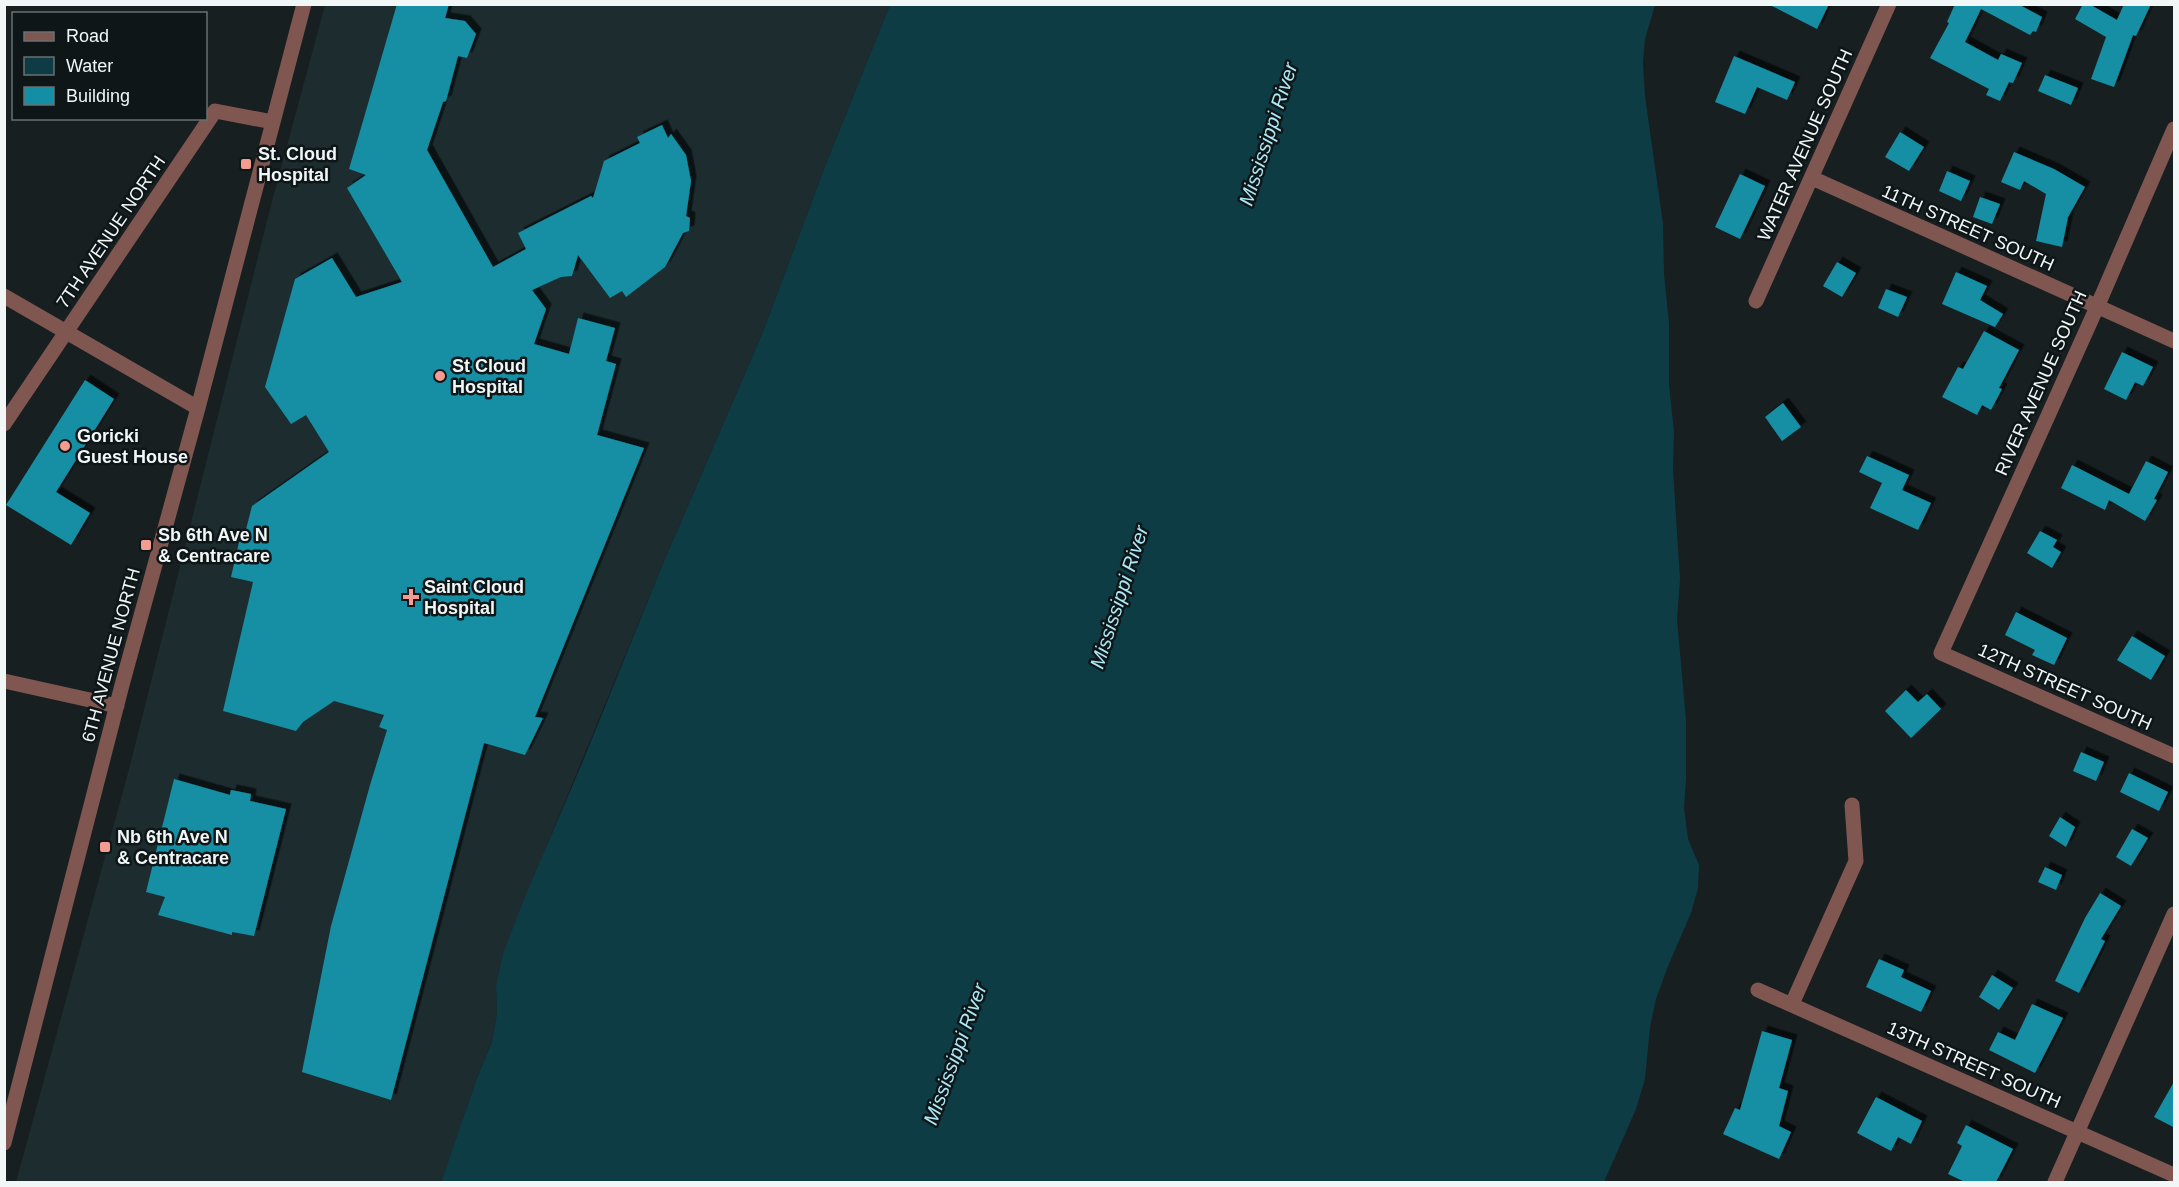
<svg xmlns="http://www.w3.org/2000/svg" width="2179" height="1187" font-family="Helvetica,sans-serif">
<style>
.built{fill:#1c2c2f}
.water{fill:#0e3c45}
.building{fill:#148ea4;filter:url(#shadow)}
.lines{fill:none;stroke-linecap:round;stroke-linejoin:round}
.minor{stroke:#805651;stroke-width:15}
.poi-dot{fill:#f59c92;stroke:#0e1618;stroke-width:2}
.labels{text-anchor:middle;stroke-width:5;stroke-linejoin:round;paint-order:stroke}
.street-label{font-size:18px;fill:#f1f6f7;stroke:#0e1618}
.poi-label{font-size:18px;font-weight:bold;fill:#f1f6f7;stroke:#0e1618;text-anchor:start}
.water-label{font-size:20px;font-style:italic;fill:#ade8f6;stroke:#0e1618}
</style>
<defs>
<filter id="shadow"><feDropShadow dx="5.5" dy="-5.5" stdDeviation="0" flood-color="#0009"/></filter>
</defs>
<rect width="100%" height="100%" fill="#171f21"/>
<!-- built -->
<path class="built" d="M325 5H890L826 164 763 332 662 566 552 833 496 986 497 1013 492 1042 477 1078 441 1182H16L128 773 271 205Z"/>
<!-- water -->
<path class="water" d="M890 5H1655L1645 39 1643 62 1645 96 1663 224 1664 274 1669 323V385L1674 432 1673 470 1680 579 1677 619 1686 720V779L1684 808 1688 839 1699 865 1698 888 1691 913 1668 966 1656 999 1650 1027 1645 1079 1636 1109 1604 1182H441L477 1078 492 1042 497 1013 496 986 503 954 522 904 583 761 662 566 763 332 826 164Z"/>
<!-- building -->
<path class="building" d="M397 4H449L445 18 465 21 476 34 467 58 458 56 446 101 443 102 427 150 493 267 526 249 518 233 591 196 593 198 604 161 640 143 637 137 662 125 668 138 671 134 686 155 691 181 686 216 690 218 689 231 683 233 665 267 626 297 622 291 610 298 578 255 572 276 561 277 532 290 546 309 534 344 569 354 578 318 615 328 606 361 616 364 597 435 644 448 535 717 543 718 525 755 484 743 391 1100 302 1072 331 926 370 785 387 730 379 727 384 715 334 701 303 722 296 731 223 711 253 582 231 577 239 542 243 541 252 506 329 452 306 415 291 424 265 387 295 279 332 258 356 297 402 282 347 188 366 175 349 169Z
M1768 4H1829L1817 29Z
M1955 4H2018L2042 17 2036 32 2033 31 2030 35 1981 9 1965 42 1998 60 2001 54 2022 63 2013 83 2009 82 2000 101 1986 95 1989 89 1930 58 1949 23 1947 22Z
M2083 4H2089L2117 20 2124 4H2151L2136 36 2133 35 2114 87 2091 79 2106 37 2075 19Z
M1734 56 1795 82 1787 100 1757 87 1745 114 1715 102Z
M2045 75 2078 88 2071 105 2038 91Z
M1900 132 1924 147 1909 171 1885 157Z
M2014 152 2054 169 2085 187 2068 217 2062 247 2036 241 2046 194 2024 181 2020 190 2001 182Z
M1947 171 1970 181 1961 201 1939 191Z
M1740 174 1765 186 1740 239 1715 227Z
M1980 197 2000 204 1992 224 1973 217Z
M1837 262 1856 273 1842 297 1823 286Z
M1956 272 1987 286 1980 300 2003 314 1995 327 1942 304Z
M1886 289 1907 297 1898 317 1878 308Z
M1984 331 2019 350 1999 388 2002 389 1991 410 1982 405 1977 415 1942 397 1958 367 1963 369Z
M2122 352 2153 367 2143 386 2135 382 2126 400 2104 389Z
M85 380 114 399 56 492 90 513 71 545 6 505Z
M1783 403 1801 427 1782 441 1765 417Z
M1867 456 1909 475 1902 490 1931 503 1918 530 1870 508 1882 483 1859 472Z
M2146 461 2168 472 2154 499 2157 500 2145 521 2109 500 2105 510 2061 488 2072 465 2129 494Z
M2040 531 2057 540 2053 547 2061 552 2052 568 2027 553Z
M2016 612 2067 638 2054 665 2032 655 2035 650 2005 635Z
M2132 636 2165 656 2151 680 2117 660Z
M1906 690 1918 702 1927 694 1941 709 1911 738 1885 711Z
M2081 752 2104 762 2096 781 2073 771Z
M2129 773 2168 792 2159 811 2120 792Z
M174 779 230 795 231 790 251 794 250 801 286 809 254 936 232 932V935L158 915 165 897 146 892Z
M2060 817 2075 827 2066 847 2049 836Z
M2132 829 2148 838 2131 866 2116 857Z
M2045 867 2062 875 2056 890 2038 882Z
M2100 893 2121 906 2101 939 2105 941 2079 993 2055 981 2085 918Z
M1879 959 1904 970 1901 977 1931 991 1921 1012 1866 987Z
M1992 975 2013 988 1999 1010 1979 997Z
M2032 1004 2063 1018 2035 1073 1989 1050 1998 1032 2015 1040Z
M1762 1031 1792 1040 1779 1088 1788 1091 1779 1126 1791 1132 1779 1159 1723 1134 1735 1108 1740 1110Z
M2175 1080V1128L2154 1117Z
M1876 1097 1922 1121 1911 1144 1898 1137 1891 1151 1857 1133Z
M1966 1125 2013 1149 1996 1182H1965L1948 1174 1962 1146 1957 1143Z"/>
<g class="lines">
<!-- minor -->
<path class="minor" d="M2174 129 2097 307 1941 653 2174 756
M1812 178 2174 341
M4 296 198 408
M1756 301 1889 4
M4 424 215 111 273 122
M4 681 117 706
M1758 990 2174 1175
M1792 1004 1856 861 1852 805
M4 1143 122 685 198 408 304 4
M2055 1182 2174 914"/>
</g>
<!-- markers -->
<g class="poi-dot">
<rect x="240" y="158" width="12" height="12" rx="3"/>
<circle cx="440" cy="376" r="6"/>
<circle cx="65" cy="446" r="6"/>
<rect x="140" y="539" width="12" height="12" rx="3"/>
<path d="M408 588h6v6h6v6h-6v6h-6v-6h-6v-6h6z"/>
<rect x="99" y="841" width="12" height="12" rx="3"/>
</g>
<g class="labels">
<!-- street labels -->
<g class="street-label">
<text transform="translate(1805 145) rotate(-66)" y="6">WATER AVENUE SOUTH</text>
<text transform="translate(1968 228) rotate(24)" y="6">11TH STREET SOUTH</text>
<text transform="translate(111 232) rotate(-56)" y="6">7TH AVENUE NORTH</text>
<text transform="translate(2041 383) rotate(-66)" y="6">RIVER AVENUE SOUTH</text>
<text transform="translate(111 655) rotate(-75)" y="6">6TH AVENUE NORTH</text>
<text transform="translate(2065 687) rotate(24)" y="6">12TH STREET SOUTH</text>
<text transform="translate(1974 1065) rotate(24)" y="6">13TH STREET SOUTH</text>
</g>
<!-- poi labels -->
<g class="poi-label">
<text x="258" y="160">St. Cloud<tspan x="258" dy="21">Hospital</tspan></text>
<text x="452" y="372">St Cloud<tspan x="452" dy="21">Hospital</tspan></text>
<text x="77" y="442">Goricki<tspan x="77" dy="21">Guest House</tspan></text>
<text x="158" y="541">Sb 6th Ave N<tspan x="158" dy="21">&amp; Centracare</tspan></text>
<text x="424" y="593">Saint Cloud<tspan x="424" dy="21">Hospital</tspan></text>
<text x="117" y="843">Nb 6th Ave N<tspan x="117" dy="21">&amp; Centracare</tspan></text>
</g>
<!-- water labels -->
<g class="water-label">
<text transform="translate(1268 134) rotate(-72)" y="7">Mississippi River</text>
<text transform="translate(1119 597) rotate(-72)" y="7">Mississippi River</text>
<text transform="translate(955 1054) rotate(-70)" y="7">Mississippi River</text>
</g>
</g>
<!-- border -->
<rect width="2179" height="1187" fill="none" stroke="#f1f6f7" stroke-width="12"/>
<!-- legend -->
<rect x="12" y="12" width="195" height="108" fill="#0e1618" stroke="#697071" stroke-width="1.5"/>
<rect x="24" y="32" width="30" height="9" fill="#805651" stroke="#697071" stroke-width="1.5"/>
<text x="66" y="42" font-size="18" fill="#f1f6f7">Road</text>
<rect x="24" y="57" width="30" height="18" fill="#0e3c45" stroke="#697071" stroke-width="1.5"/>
<text x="66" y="72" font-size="18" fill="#f1f6f7">Water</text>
<rect x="24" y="87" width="30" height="18" fill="#148ea4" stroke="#697071" stroke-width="1.5"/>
<text x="66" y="102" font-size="18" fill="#f1f6f7">Building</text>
</svg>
